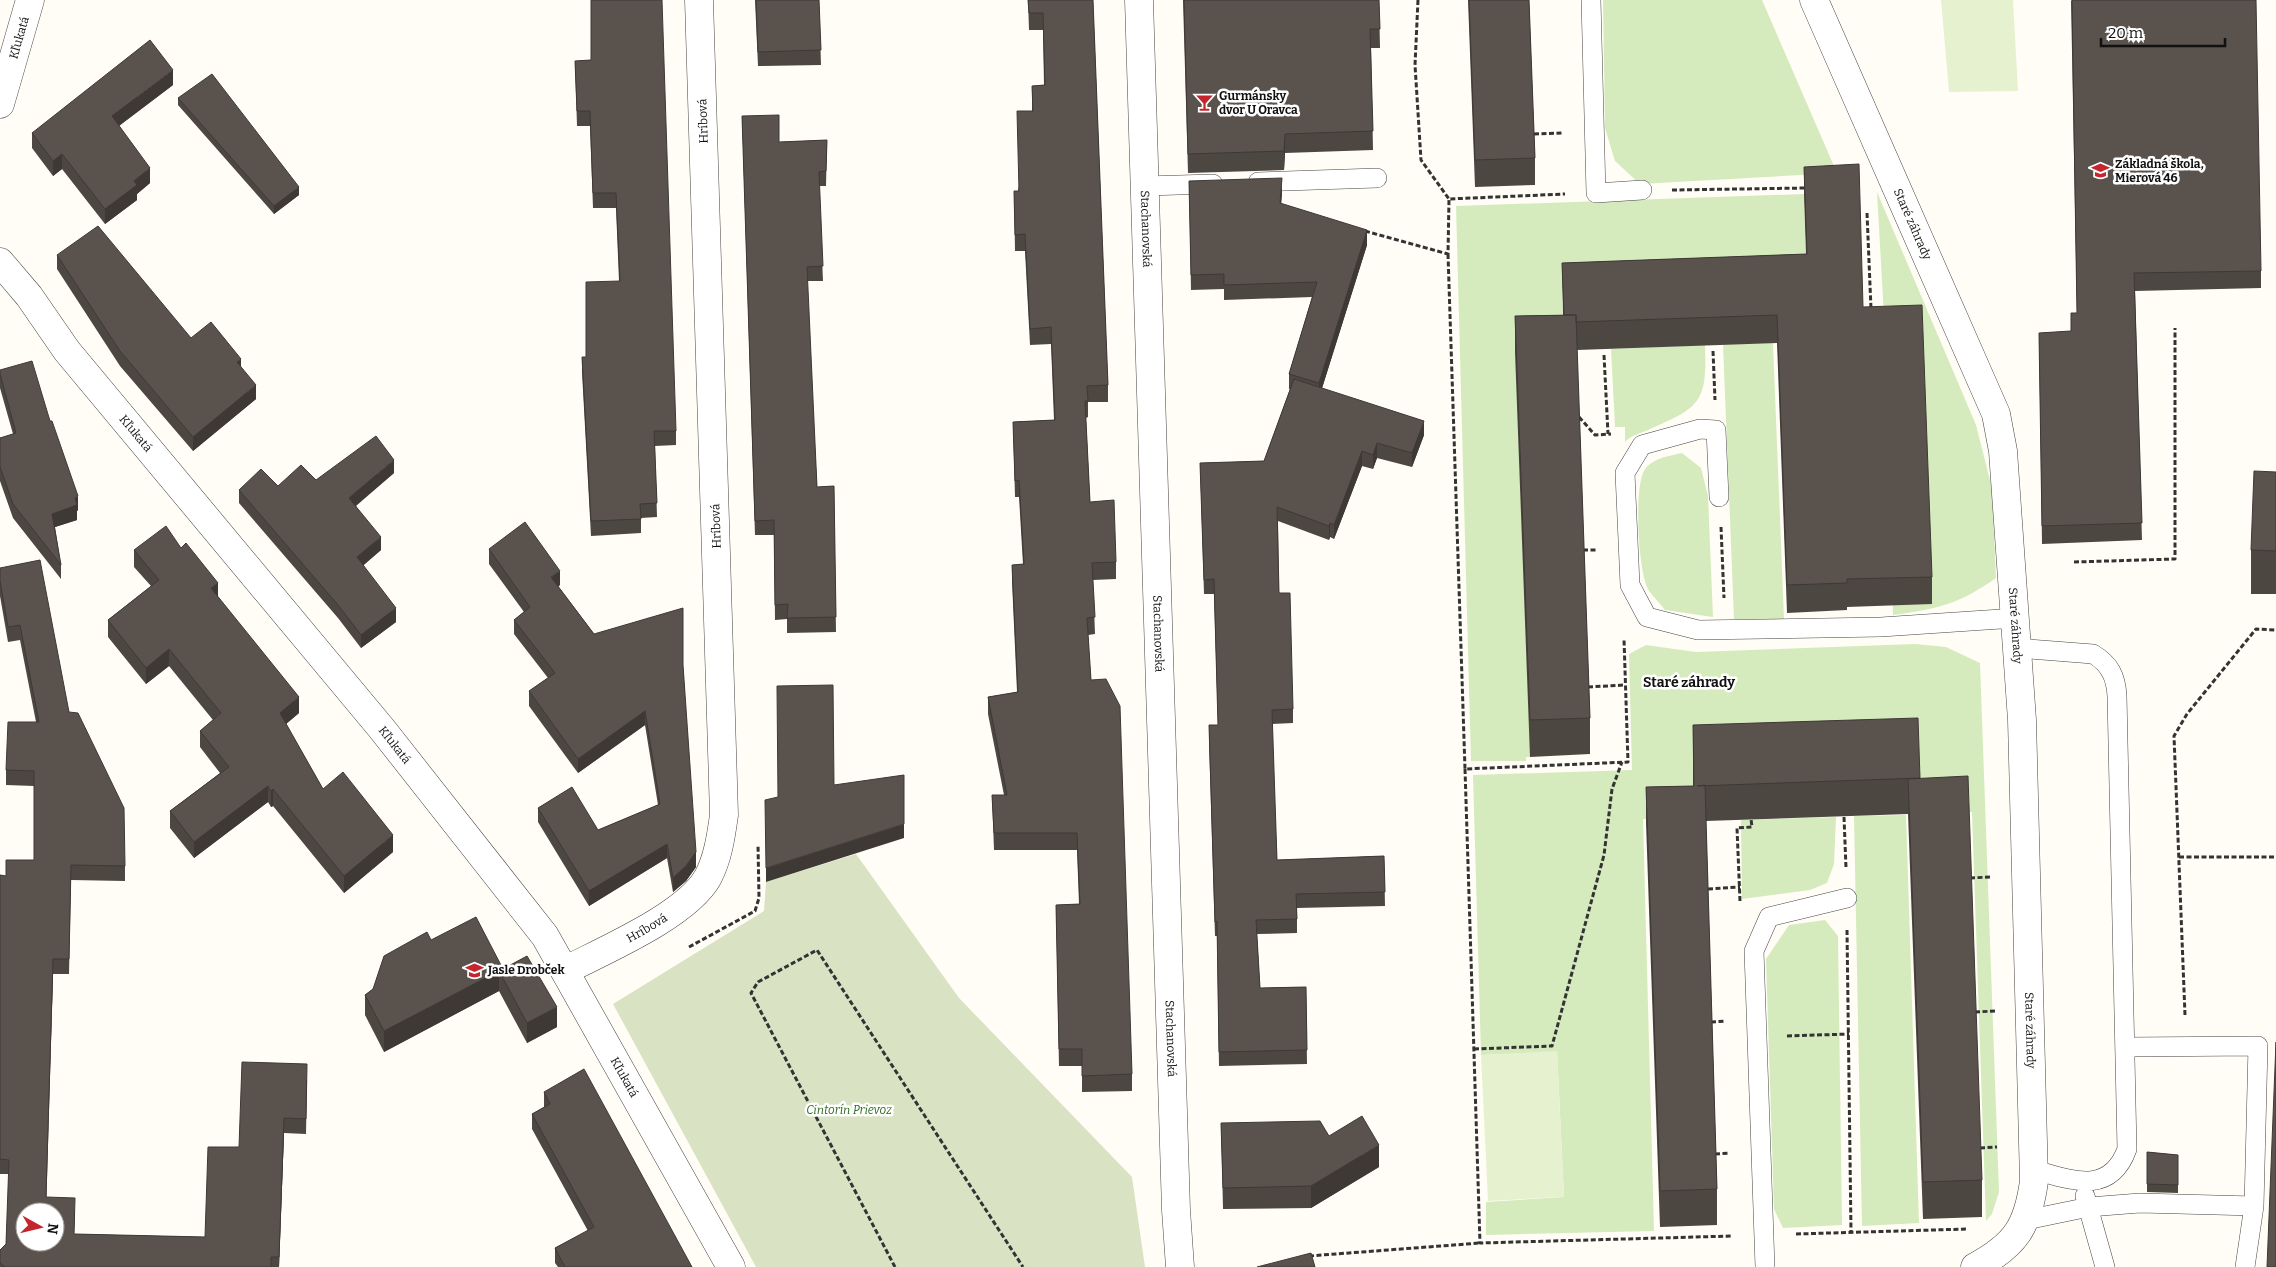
<svg xmlns="http://www.w3.org/2000/svg" width="2276" height="1267" font-family="Bitter,serif">
<style>
.green{fill:#d5ebbd}
.cemetery{fill:#d9e3c4}
.pitch{fill:#e6f2cf}
.lines{fill:none;stroke-linecap:round;stroke-linejoin:round}
.lane-casing{stroke:#444;stroke-width:20}
.street-casing{stroke:#444;stroke-width:29}
.path{stroke:#333;stroke-width:3;stroke-dasharray:5 2.5;stroke-linecap:butt}
.lane{stroke:#fff;stroke-width:19}
.street{stroke:#fff;stroke-width:28}
.wall{fill:#4d4742}
.shaded-wall{fill:#3f3936}
.building{fill:#5a524d;stroke:#3f3936;fill-rule:evenodd}
.labels{text-anchor:middle;stroke-width:5;stroke-linejoin:round;paint-order:stroke}
.street-label{font-size:12px;fill:#111;stroke:#fff}
.poi-label{font-size:12px;font-weight:bold;fill:#111;stroke:#fff;text-anchor:start}
.park-label{font-size:12px;font-style:italic;fill:#2f6b1f;stroke:#fff}
.neighbourhood-label{font-size:14px;font-weight:bold;fill:#111;stroke:#fff}
</style>
<rect width="100%" height="100%" fill="#fffdf5"/>
<!-- green -->
<path class="green" d="M1603 0H1762L1837 173 1640 184 1615 161 1605 128Z
M1877 192 1976 425 1992 488 1996 578C1959 604 1938 609 1893 615L1885 334Z
M1804 194 1807 281 1562 290 1564 350 1530 757H1526V761H1471L1456 206Z
M1773 343 1784 619H1734L1723 344Z
M1705 345C1707 402 1701 407 1650 429 1642 433 1631 435 1625 442V427H1615L1611 349Z
M1682 453 1701 468 1708 496 1713 617 1665 610C1660 603 1652 596 1648 589 1638 570 1634 489 1644 471 1651 458 1670 456 1682 453Z
M1915 644 1946 647 1980 663 1999 1192 1992 1214 1986 1221 1972 812 1643 819 1654 1231 1486 1235V1202L1564 1197 1557 1052 1481 1055 1473 775 1632 770 1629 654 1646 645 1696 652Z
M1906 815 1919 1223 1862 1226 1854 816Z
M1836 817 1834 864 1827 883 1810 890 1742 899 1741 820Z
M1825 920 1838 936 1842 1225 1783 1228 1774 1209 1766 959 1789 925Z"/>
<!-- cemetery -->
<path class="cemetery" d="M856 854 959 998 1132 1177 1145 1267H756L613 1004 764 911 766 882Z"/>
<!-- pitch -->
<path class="pitch" d="M1941 0H2013L2018 91 1949 92Z
M1557 1051 1564 1197 1488 1201 1481 1055Z"/>
<g class="lines">
<defs>
<path id="lane" d="M1591 0 1596 193 1642 190
M1258 182 1377 178
M1145 186 1213 184
M1719 497 1716 430 1700 429 1642 445 1625 473 1630 585 1647 617 1698 630 1881 627 2016 618
M2017 648 2093 654C2110 664 2116 677 2117 696L2127 1149C2110 1196 2071 1180 2035 1170
M2085 1196 2105 1267
M2026 1220 2089 1207 2140 1203 2254 1206 2258 1046 2126 1047
M1765 1267 1754 951 1769 917 1847 898
M2245 1267 2254 1206"/>
<g id="street">
<path id="s1" d="M1139 0 1176 1210 1180 1267"/>
<path id="s2" d="M1814 0 1996 414 2003 451 2022 720 2034 1181C2028 1226 2016 1245 1975 1267"/>
<path id="s3" d="M0 104 30 0"/>
<path id="s4" d="M0 262 29 296 67 351 382 729 545 936 731 1267"/>
<path id="s5" d="M566 970C605 950 687 915 708 877 718 858 721 836 724 815L699 0"/>
</g>
</defs>
<!-- lane casing -->
<use href="#lane" class="lane-casing"/>
<!-- street casing -->
<use href="#street" class="street-casing"/>
<!-- path -->
<path class="path" d="M1418 0 1415 65 1421 160 1449 199
M1534 134 1563 133
M1672 190 1806 188
M1867 213 1871 309
M1365 231 1448 254 1449 199 1565 194
M1448 254 1465 769 1628 762 1624 639
M1713 351 1715 400
M1604 355 1608 434
M1579 417 1595 435 1611 434
M1721 527 1724 598
M1583 550H1597
M2074 562 2175 559V328
M1588 687 1625 685
M1465 769 1480 1243 1732 1236
M1844 817 1846 868
M2179 857H2276
M1970 878 1990 877
M1708 889 1740 887
M1740 901 1737 828 1752 827 1751 819
M1847 930 1851 1232
M689 947 755 911 759 898 758 845
M1975 1012 1995 1011
M2185 1015 2174 736 2187 714 2256 629 2276 630
M1711 1022 1726 1021
M1787 1036 1849 1034
M1474 1049 1552 1046 1604 855 1612 789 1622 762
M1980 1148 1997 1147
M1715 1154 1730 1153
M1796 1234 1967 1229
M1309 1256 1480 1243
M895 1267 751 993 758 982 817 950 1023 1267"/>
<!-- lane -->
<use href="#lane" class="lane"/>
<!-- street -->
<use href="#street" class="street"/>
</g>
<!-- wall -->
<path class="wall" d="M755 0H819L821 65 758 66Z
M1028 0H1093L1108 385V402H1088V417L1086 418 1090 502 1116 562V579L1093 580 1095 634 1088 635 1091 680 1132 1074V1091L1082 1092V1066H1059L1056 905 1079 904 1077 850H994L992 795H1004L988 714V697L1017 692 1012 581V565L1023 564 1019 497H1015L1013 422 1054 420 1051 344 1030 345 1025 251H1015L1014 191H1018L1032 111V86L1044 85 1043 30H1029Z
M1183 0H1379L1380 48H1371L1373 150 1285 153 1284 170 1188 173Z
M1468 0H1529L1535 158V185L1475 187Z
M2071 0 2261 271V288L2135 291 2142 540 2042 544 2039 333 2071 331 2077 313Z
M591 60 676 431V445L655 446 657 517 641 518V533L591 536 582 372V357H586L619 281 616 208H593L590 126H577L575 61Z
M173 85 119 126 150 183 137 194V200L105 224 62 169 53 176 32 148V133Z
M178 98 299 195 274 214 178 105Z
M742 116 779 142 827 140 826 186H819L823 281H807L817 487 834 486 836 632 787 633V619L775 620 774 535H755Z
M1804 167 1863 307 1932 577V604L1847 607V610L1787 613 1777 343 1577 350 1590 718V754L1530 757 1515 352V316L1563 315 1562 263 1806 254 1804 194Z
M1189 181 1282 193 1281 204 1367 245 1322 388 1424 435 1412 467 1377 458 1373 469 1362 466 1334 539 1330 537 1329 540 1278 521 1279 593 1293 709V723L1272 724 1277 860 1384 856 1385 906 1297 908V933L1257 934 1260 988 1306 987 1307 1064 1219 1066 1217 936H1215L1209 740V725H1218L1214 594H1204L1200 463 1264 461 1290 389H1289V374L1312 297 1224 300V289L1191 290Z
M57 255 191 338 256 399 193 451 120 366 57 269Z
M0 370 78 510 77 511V520L55 527 61 565V579L13 518 0 481V438L13 434 0 388Z
M2276 472V594H2251V550Z
M394 473 356 506 381 550 363 565 396 622 361 648 338 618 239 503V490L278 486 316 480Z
M181 548 218 597 299 713 286 724 323 789 393 852 344 893 273 806 271 807 268 802 194 858 170 828V811L220 773 200 747V731L213 720 169 666 146 684 108 637V620L151 586 134 567V550Z
M489 549 560 585 558 586 594 634 683 665 696 867 686 881 673 892 667 858 589 906 538 822V808L598 830 658 805 645 725 578 773 529 706V691L548 678 514 634V620L524 612 489 564Z
M0 568 69 712 125 866V881L71 880 69 974H53L46 1197 75 1213 74 1234 205 1237 239 1147 307 1079 306 1134 284 1133 279 1267H0V1250L6 1244 9 1174H0V875L6 876 34 860V786L6 785V770L36 722 20 640 8 642 0 596Z
M1693 725 1920 778 1982 1180V1217L1923 1219 1908 814 1706 821 1717 1189V1225L1660 1227 1646 823V787L1693 786Z
M431 940 503 969 557 1027 527 1043 499 991 384 1052 365 1015V995L373 989Z
M544 1092 692 1267H558L555 1263V1248L588 1231 532 1129V1114L544 1107Z
M1221 1123 1329 1136 1379 1167 1311 1208 1223 1209Z
M2147 1152 2178 1155V1193L2147 1192Z"/>
<!-- shaded-wall -->
<path class="shaded-wall" d="M173 70V85L112 131V116Z
M1285 134V153L1284 170V151Z
M62 154V169L53 176V161Z
M150 168V183L137 194V200L105 224V209L134 181Z
M1282 178V193L1280 218V203Z
M299 187V195L274 214V206Z
M1367 230V245L1319 398V383Z
M241 359V373L237 362Z
M256 385V399L193 451V437Z
M1424 421V435L1412 467V453Z
M1377 443V458L1373 469V455Z
M1362 451V466L1334 539V525Z
M394 460V473L349 511V498Z
M78 496V510L77 511V520L52 528V514Z
M1330 523V537L1329 540V526Z
M381 537V550L357 571V557Z
M560 571V585L551 592V577Z
M218 583V599L211 588Z
M396 608V622L361 648V635Z
M169 649V666L146 684V668Z
M299 697V713L280 729V713Z
M645 711V725L578 773V759Z
M268 786V802L194 858V842Z
M273 789V806L271 807V791Z
M904 824V838L766 882V868Z
M393 835V852L344 893V876Z
M667 844V858L589 906V891Z
M696 852V867L686 881 673 892V878Z
M53 959V974L46 1212V1197Z
M499 971V991L384 1052V1031Z
M557 1007V1027L527 1043V1023Z
M284 1118V1133L279 1267V1257Z
M1379 1145V1167L1311 1208V1186Z"/>
<!-- building -->
<path class="building" d="M591 0H662L676 431H654L657 503 640 504 641 519 591 521 582 357H586V282L620 281 616 193H593L590 111H577L575 61 591 60Z
M756 0H819L821 50 758 52Z
M1028 0H1093L1108 385 1087 386 1088 401H1085L1090 502 1114 500 1116 562 1092 563 1095 617 1087 618 1091 680 1106 679 1120 706 1132 1074 1082 1076V1049H1059L1056 905 1080 904 1077 833H994L992 795H1007L988 697 1018 692 1012 565 1024 564 1019 480 1015 481 1013 422 1055 420 1051 327 1030 329 1025 234 1015 235 1014 191H1019L1017 111H1033L1032 86 1045 85 1043 13H1029Z
M1184 0H1379L1380 29H1370L1373 131 1285 134 1284 151 1188 154Z
M1469 0H1529L1535 158 1475 160Z
M2072 0H2256L2261 271 2134 273 2142 523 2042 526 2039 333 2071 331V313H2077Z
M150 40 173 70 112 116 150 168 134 181 137 185 105 209 62 154 53 161 32 133Z
M212 74 299 187 274 206 178 98Z
M779 115V142L827 140 826 171 819 172 823 266 807 267 817 487 834 486 836 617 787 618 788 604 775 605 774 520 755 521 742 116Z
M1859 164 1863 307 1922 305 1932 577 1847 579V583L1787 585 1777 315 1576 322V315H1564L1562 263 1807 254 1804 167Z
M1282 178 1280 203 1367 230 1319 383 1289 374 1317 282 1224 285V274L1191 275 1189 181Z
M98 226 191 338 211 322 241 359 237 362 256 385 193 437 120 351 57 255Z
M1576 315 1590 718 1530 720 1515 316Z
M32 361 50 421H52L78 496 75 498 77 505 52 514 61 565 13 504 0 467V438L16 433 0 374V370Z
M1294 379 1424 421 1412 453 1377 443 1373 455 1362 451 1334 525 1330 523 1329 526 1277 507 1279 593H1290L1293 709 1272 710 1277 860 1384 856 1385 892 1296 894 1297 919 1256 920 1260 988 1306 987 1307 1050 1219 1052 1217 921 1215 922 1209 725H1218L1214 579 1204 580 1200 463 1264 461Z
M376 436 394 460 349 498 381 537 357 557 396 608 361 635 338 605 239 490 261 469 278 486 301 465 316 480Z
M2254 471 2276 472V551L2251 550Z
M525 522 560 571 551 577 594 634 683 608V665L696 852 686 866 673 878 667 844 589 891 538 808 572 787 598 830 660 804 645 711 578 759 529 691 555 673 514 620 530 607 489 549Z
M166 526 181 548 186 543 218 583 211 588 299 697 280 713 323 789 343 772 393 835 344 876 273 789 271 791 268 786 194 842 170 811 229 767 200 731 221 713 169 649 146 668 108 620 159 580 134 550Z
M40 560 69 712 78 713 124 808 125 866 71 865 69 959H53L46 1197 75 1198 74 1234 205 1237 208 1147H239L242 1062 307 1064 306 1119 284 1118 279 1257H271V1267H5L0 1263V1250L6 1244 9 1160 0 1159V875L6 876V860H34V771L6 770 8 722H39L20 625 8 627 0 581V568ZM25 1212H55V1242H25Z
M833 685 834 785 904 775V824L766 868 765 800 778 797 777 686Z
M1918 718 1920 778 1697 786 1705 785 1717 1189 1660 1191 1646 787 1694 786 1693 725Z
M1968 776 1982 1180 1923 1182 1908 779Z
M476 917 503 969 527 956 557 1007 527 1023 499 971 384 1031 365 995 373 989 384 956 427 932 431 940Z
M2276 1042V1267H2267Z
M584 1069 692 1267H565L555 1248 594 1227 532 1114 550 1104 544 1092Z
M1362 1116 1379 1145 1311 1186 1223 1188 1221 1123 1320 1121 1329 1136Z
M2147 1152 2178 1155V1185L2147 1184Z
M1311 1253 1315 1267H1257Z"/>
<!-- icons -->
<defs>
<symbol id="bar-bare" viewBox="-9 -9 18 18"><path d="M-6-5H6L.8 .8V4.5H3.5V6h-7V4.5H-.8V.8Z" fill="#c4262e" stroke="#fff" stroke-width="2.5" paint-order="stroke"/></symbol>
<symbol id="school-bare" viewBox="-9 -9 18 18"><path d="M0-5L7-2L0 1L-7-2ZM-4 1L0 2.5L4 1V4Q0 6-4 4Z" fill="#c4262e" stroke="#fff" stroke-width="2.5" paint-order="stroke"/></symbol>
</defs>
<g fill-rule="evenodd">
<use href="#bar-bare" x="1192" y="90" width="25" height="25"/>
<use href="#school-bare" x="2088" y="158" width="25" height="25"/>
<use href="#school-bare" x="462" y="958" width="25" height="25"/>
</g>
<g class="labels">
<!-- street labels -->
<g class="street-label">
<text dy="4" stroke="none"><textPath href="#s3" startOffset="69">Kľukatá</textPath></text>
<text transform="translate(703 121) rotate(-92)" y="4">Hríbová</text>
<text dy="4" stroke="none"><textPath href="#s2" startOffset="245">Staré záhrady</textPath></text>
<text dy="4" stroke="none"><textPath href="#s1" startOffset="229">Stachanovská</textPath></text>
<text dy="4" stroke="none"><textPath href="#s4" startOffset="219">Kľukatá</textPath></text>
<text transform="translate(716 526) rotate(-92)" y="4">Hríbová</text>
<text dy="4" stroke="none"><textPath href="#s2" startOffset="665">Staré záhrady</textPath></text>
<text dy="4" stroke="none"><textPath href="#s1" startOffset="634">Stachanovská</textPath></text>
<text dy="4" stroke="none"><textPath href="#s4" startOffset="624">Kľukatá</textPath></text>
<text dy="4" stroke="none"><textPath href="#s5" startOffset="91">Hríbová</textPath></text>
<text dy="4" stroke="none"><textPath href="#s2" startOffset="1070">Staré záhrady</textPath></text>
<text dy="4" stroke="none"><textPath href="#s1" startOffset="1039">Stachanovská</textPath></text>
<text dy="4" stroke="none"><textPath href="#s4" startOffset="1029">Kľukatá</textPath></text>
</g>
<!-- poi labels -->
<g class="poi-label">
<text x="1219" y="100">Gurmánsky<tspan x="1219" dy="14">dvor U Oravca</tspan></text>
<text x="2115" y="168">Základná škola,<tspan x="2115" dy="14">Mierová 46</tspan></text>
<text x="488" y="974">Jasle Drobček</text>
</g>
<!-- park labels -->
<g class="park-label">
<text x="849" y="1114">Cintorín Prievoz</text>
</g>
<!-- neighbourhood labels -->
<g class="neighbourhood-label">
<text x="1689" y="687">Staré záhrady</text>
</g>
</g>
<!-- north arrow -->
<g transform="translate(40 1227) rotate(98)"><circle r="24" fill="#ffffff" stroke="#a0a0a0"/>
<path d="M0-4L9 19L0 12L-9 19Z" fill="#c4262e"/>
<text y="-8" font-size="14" font-weight="bold" text-anchor="middle" fill="#111111">N</text>
</g>
<!-- scale -->
<path d="M2101 38v8h124v-8" fill="none" stroke="#111111" stroke-width="2.5"/>
<text x="2108" y="38" font-size="15" fill="#111111" stroke="#ffffff" stroke-width="4" paint-order="stroke">20 m</text>
</svg>
